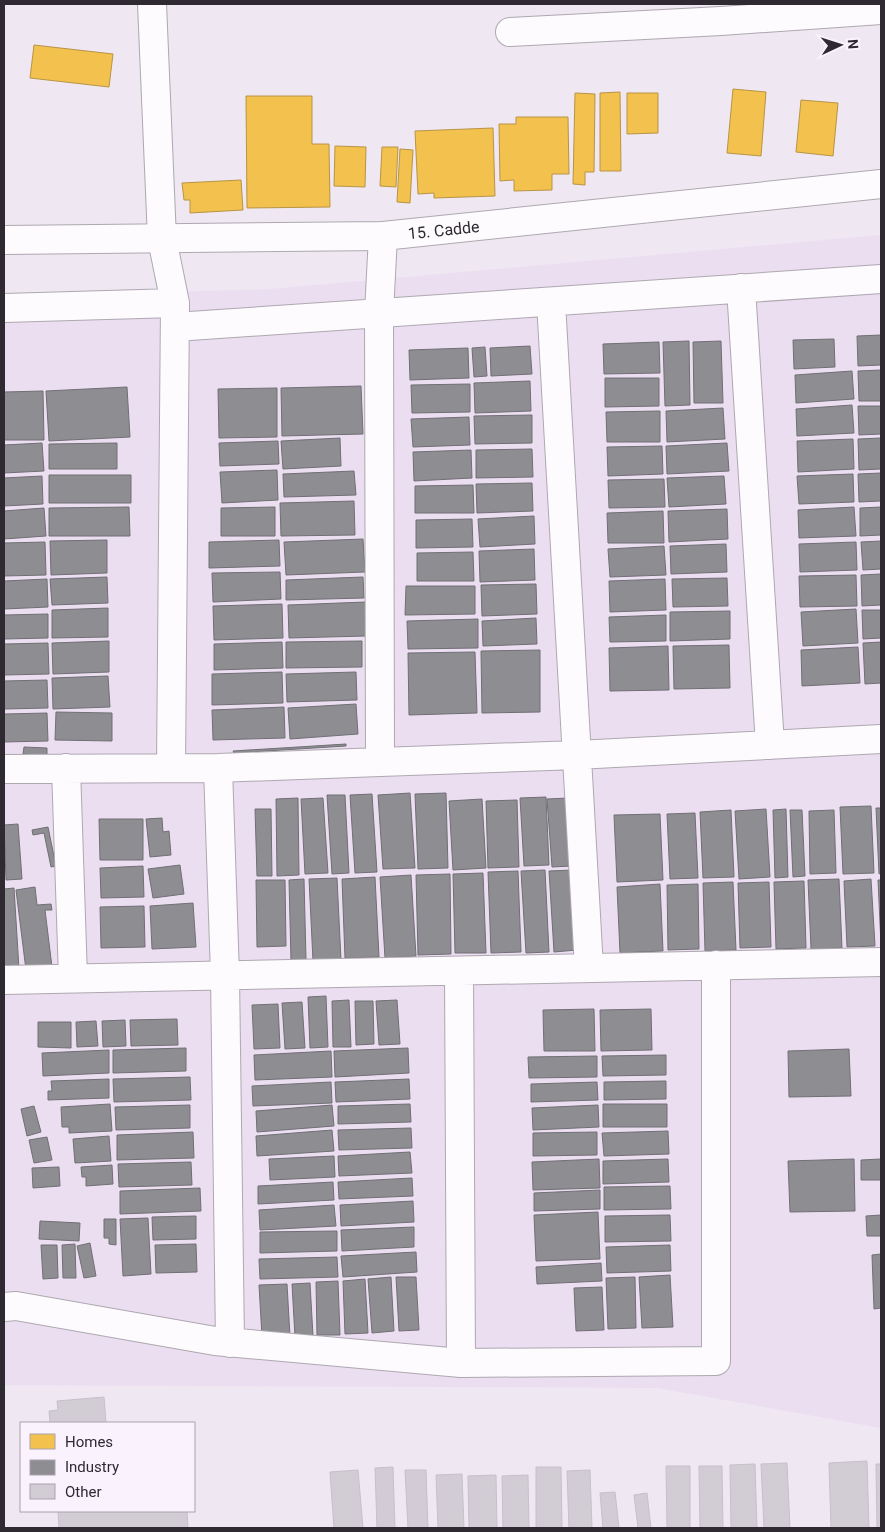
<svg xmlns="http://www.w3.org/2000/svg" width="885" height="1532" font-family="Roboto,sans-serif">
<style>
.built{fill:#ebdef1}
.homes{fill:#f2c14e;stroke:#b89445}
.industry{fill:#8d8d92;stroke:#716f75}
.building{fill:#d2cdd5;stroke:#c6c0c9}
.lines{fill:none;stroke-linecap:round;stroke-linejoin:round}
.minor-casing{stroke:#aea8b0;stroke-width:30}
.secondary-casing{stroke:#aea8b0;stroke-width:30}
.minor{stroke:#fdfbfd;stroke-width:28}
.secondary{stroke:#fdfbfd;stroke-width:28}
.labels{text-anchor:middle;stroke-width:5;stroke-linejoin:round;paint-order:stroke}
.street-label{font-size:16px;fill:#2f2a31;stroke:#faf3fe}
</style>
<rect width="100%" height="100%" fill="#efe7f2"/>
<!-- built -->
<path class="built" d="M881 235V1428L657 1388 4 1385V296L271 289Z"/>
<!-- homes -->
<path class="homes" d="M34 45 113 54 109 87 30 78Z
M733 89 766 92 761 156 727 153Z
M620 92 621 171H600V93Z
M575 93 595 94 594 172H585V185L573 184Z
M627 93H658V133L627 134Z
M246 96H312V144H329L330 207 247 208Z
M801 100 838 103 833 156 796 152Z
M516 117H568L569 174H552V190L514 191V180L500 181 499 124H516Z
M493 128 495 196 434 198V193L418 194 415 131Z
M335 146 366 147 365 187 334 186Z
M382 147H398L396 187 380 186Z
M400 149 413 150 410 203 397 202Z
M241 180 243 210 190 213V200H184L182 183Z"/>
<!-- industry -->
<path class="industry" d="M881 335V365L858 366 857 336Z
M834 339 835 367 794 369 793 340Z
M689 341 690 405 665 406 663 342Z
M721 341 723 403H694L693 342Z
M659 342 660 373 604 374 603 344Z
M530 346 532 374 491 376 490 348Z
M485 347 487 376 474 377 472 348Z
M468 348 469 378 410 380 409 350Z
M881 370V401H859L858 371Z
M852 371 854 399 796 403 795 375Z
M605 378H659V406L605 407Z
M530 381 531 411 475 413 474 383Z
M470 384V412L412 413 411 385Z
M361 386 363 434 282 436 281 388Z
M127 387 130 437 49 441 46 391Z
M277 388V437L219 438 218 389Z
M43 391 44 440H4V392Z
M852 405 854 433 797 436 796 409Z
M858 406H881V434L859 435Z
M723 408 725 439 667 442 666 411Z
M660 411V442H607L606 412Z
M532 415V443L475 444 474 416Z
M469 417 470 445 413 447 411 419Z
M340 438 341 466 283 469 281 441Z
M881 438V469L859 470 858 439Z
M853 439 854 469 798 472 797 441Z
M278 441 279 464 220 466 219 443Z
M42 443 44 471 4 473V445Z
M117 443V469H49V444Z
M727 443 729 471 667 474 666 446Z
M662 446 663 474 608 476 607 447Z
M532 449 533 477 476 478V450Z
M471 450 472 478 414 481 413 452Z
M277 470 278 500 222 503 220 472Z
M354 471 356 495 284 497 283 474Z
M881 473V501L859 502 858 474Z
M853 474 854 502 799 504 797 476Z
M49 475H131V503H49Z
M42 476 43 504 4 506V478Z
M724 476 726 504 669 507 667 478Z
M664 479 665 507 609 508 608 480Z
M532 483 533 511 477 513 476 484Z
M473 485 474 513H415V486Z
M354 501 355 535 281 536 280 503Z
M129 507 130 536H49V508Z
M275 507V536H221V508Z
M854 507 856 536 799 538 798 510Z
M881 507V535L860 536V508Z
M44 508 46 536 4 539V511Z
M727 509 728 539 669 542 668 511Z
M663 511 664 543H608L607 513Z
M534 516 535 544 480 547 478 519Z
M472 519 473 547 416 548V520Z
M363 539 365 572 286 575 284 542Z
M107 540V573L51 575 50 541Z
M279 540 280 566 209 568V542Z
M881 541V569L863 570 861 542Z
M45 542 46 575 4 576V543Z
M856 542 857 570 800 572 799 544Z
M726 544 727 572 671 574 670 546Z
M664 546 666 575 610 577 608 549Z
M534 549 535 580 480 582 479 551Z
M473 552 474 581H417V553Z
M280 572 281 599 213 602 212 573Z
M881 574V605L862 606 861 575Z
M856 575 857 606 800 607 799 576Z
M107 577 108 603 52 605 50 579Z
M363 577 364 598 286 600V580Z
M727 578 728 606 673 607 672 579Z
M47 579 48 607 4 609V581Z
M665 579 666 610 610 612 609 581Z
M536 584 537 614 482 616 481 585Z
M406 586H475V614L405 615Z
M366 602V636L289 638 288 605Z
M282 604 283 638 214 640 213 606Z
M108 608V637L52 638V610Z
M856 609 858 643 803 646 801 612Z
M862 610H881V638L863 639Z
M730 611V639L670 641V612Z
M48 614V638L4 639V615Z
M666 615V641L610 642 609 617Z
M536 618 537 644 483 646 482 621Z
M478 619V648L408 649 407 621Z
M109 641V672L53 674 52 643Z
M362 641V667L286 668V642Z
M282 642 283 668 214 670V644Z
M881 642V683L865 684 863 643Z
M48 643 49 674 4 675V644Z
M729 645 730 688 674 689 673 646Z
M668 646 669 690 610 691 609 648Z
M858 647 860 683 802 686 801 650Z
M540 650V712L482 713 481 651Z
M475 652 477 713 409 715 408 653Z
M282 672 283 703 212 705V674Z
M356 672 357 700 287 702 286 674Z
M108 676 110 707 53 709 52 678Z
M47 680 48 708 4 709V681Z
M356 704 358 734 290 739 288 708Z
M284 707 285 738 213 740 212 710Z
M56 712 112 713V741L55 740Z
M47 713 48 741 4 742V714Z
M346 744V746L234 753 233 751Z
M24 747 47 748V756L23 754Z
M410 793 415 868 383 869 378 795Z
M446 793 448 868 418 869 415 794Z
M372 794 377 872 355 873 350 795Z
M327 795H345L349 873 332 874Z
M546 797 549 865 524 866 520 798Z
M298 798 299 875 277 876 276 799Z
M323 798 328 873 305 874 301 799Z
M568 798 572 866 552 867 547 799Z
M482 799 486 868 453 870 449 801Z
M517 800 519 867 488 868 486 801Z
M871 806 874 873 843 874 840 807Z
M876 808H881V873L879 874Z
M255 809H271L272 876H257Z
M766 809 770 877 739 879 735 811Z
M786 809 788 877 775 878 773 810Z
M731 810 734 877 703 878 700 812Z
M790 810H802L805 876 793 877Z
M834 810 836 873 810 874 809 811Z
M695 813 698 878 670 879 667 814Z
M660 814 663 880 617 882 614 815Z
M162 818 163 832 169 831 171 855 150 857 146 819Z
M99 819H143V860H100Z
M18 824 22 879 6 880 4 825Z
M48 827 56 866 51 867 44 833 33 835 32 830Z
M180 865 184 894 153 898 148 869Z
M143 866 144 897 101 898 100 868Z
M545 870 549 952 526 953 521 871Z
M572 870 577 950 554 952 549 871Z
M518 871 521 952 491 953 488 872Z
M483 873 486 953H455L453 874Z
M450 874 451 954 418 955 416 875Z
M411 875 416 956 385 958 380 877Z
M375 877 379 957 345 958 342 879Z
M337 878 341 960 313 961 309 879Z
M304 879 306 960 291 961 289 880Z
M839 879 842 948 811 949 808 880Z
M871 879 875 946 847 947 844 881Z
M256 880H285L286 946 257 947Z
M878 880H881V945Z
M804 881 806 948 776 949 774 882Z
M733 882 736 950 705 951 703 883Z
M769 882 771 947 740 948 738 883Z
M660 884 663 951 620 953 617 887Z
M698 884 699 949 668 950 667 885Z
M35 887 37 905 51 904 52 910H45L52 967 26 970 16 890Z
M14 888 19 969 4 970V889Z
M193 903 196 947 152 949 150 906Z
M144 906 145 947 101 948 100 907Z
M326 996 328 1047 310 1048 308 997Z
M349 1000 351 1047H333L332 1001Z
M397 1000 400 1044 379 1045 376 1001Z
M355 1001H373L374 1044 356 1045Z
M302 1002 305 1048 285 1049 282 1003Z
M278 1004 280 1048 254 1049 252 1005Z
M594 1009 595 1051H544L543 1010Z
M651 1009 652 1050 601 1051 600 1010Z
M177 1019 178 1045 131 1046 130 1020Z
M125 1020 126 1046 103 1047 102 1021Z
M96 1021 98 1046 77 1047 76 1022Z
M38 1022H71V1048L38 1047Z
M186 1048V1071L113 1073V1050Z
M408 1048 409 1073 335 1077 334 1051Z
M849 1049 851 1096 789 1097 788 1051Z
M109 1050V1073L43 1076 42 1053Z
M331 1051 332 1077 255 1080 254 1055Z
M666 1055V1075L603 1076 602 1056Z
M597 1056V1077L529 1078 528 1057Z
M190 1077 191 1100 114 1102 113 1079Z
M109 1079V1098L48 1100V1091H52L51 1081Z
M409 1079 410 1099 336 1102 335 1082Z
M666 1081V1099L604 1100V1082Z
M331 1082 332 1103 253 1106 252 1086Z
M597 1082 598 1100 531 1102V1084Z
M110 1104 112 1131 69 1133V1127H62L61 1107Z
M410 1104 411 1122 338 1124V1106Z
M603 1104H667V1127H603Z
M190 1105V1128L116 1130 115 1107Z
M332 1105 334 1126 257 1132 256 1111Z
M598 1105 599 1127 533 1130 532 1108Z
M34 1106 41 1132 27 1136 21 1109Z
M411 1128 412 1148 339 1150 338 1130Z
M332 1130 334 1151 257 1156 256 1136Z
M668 1131 669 1154 604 1156 602 1133Z
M193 1132 194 1158 117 1160V1135Z
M597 1132V1155L533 1156V1133Z
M109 1136 111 1161 75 1163 73 1139Z
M47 1137 52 1160 34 1163 29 1140Z
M410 1152 412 1173 339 1176 338 1156Z
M334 1156 335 1177 270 1180 269 1159Z
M599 1159 600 1188 533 1190 532 1162Z
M668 1159 669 1182 603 1184V1161Z
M854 1159 855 1211 790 1212 788 1161Z
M881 1159V1180H861V1160Z
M191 1162 192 1185 119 1187 118 1164Z
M112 1165 113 1184 86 1186V1177H82L81 1167Z
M59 1167 60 1186 33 1188 32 1168Z
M412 1178 413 1196 339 1199 338 1182Z
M333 1182 334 1200 258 1204V1186Z
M670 1186 671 1209 604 1210V1187Z
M200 1188 201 1211 120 1214V1191Z
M600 1190V1209L534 1211V1193Z
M413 1201 414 1222 341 1226 340 1205Z
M334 1205 336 1226 260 1230 259 1210Z
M598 1212 600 1259 536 1261 534 1215Z
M670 1215 671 1241 605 1242V1216Z
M881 1215V1236H867L866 1216Z
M196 1216V1239L153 1240 152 1217Z
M148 1218 151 1274 123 1276 120 1219Z
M104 1219H116V1245L109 1244V1238H104Z
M40 1221 80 1223 79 1241 39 1239Z
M414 1227V1247L342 1251 341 1230Z
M337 1231V1251L260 1253V1232Z
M90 1243 96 1276 84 1278 77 1246Z
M75 1244 76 1278H63L62 1245Z
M196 1244 197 1272 156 1273 155 1245Z
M41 1245H57L58 1278 43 1279Z
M670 1245 671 1271 607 1273 606 1247Z
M416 1252 417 1272 343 1277 341 1256Z
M881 1254V1308L874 1309 872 1255Z
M337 1257 338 1277 260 1279 259 1259Z
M601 1263 602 1281 537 1284 536 1267Z
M670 1275 673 1327 642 1328 639 1277Z
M391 1277 394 1331 372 1333 368 1279Z
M396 1277H416L419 1330 399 1331Z
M635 1277 636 1328 608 1329 606 1278Z
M365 1279 368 1333 345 1334 343 1281Z
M338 1281 340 1335H317L316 1282Z
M310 1283 313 1336 295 1337 292 1284Z
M287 1284 290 1336 262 1337 259 1285Z
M602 1287 604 1330 576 1331 574 1288Z"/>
<!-- building -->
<path class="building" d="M104 1397 106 1423H50L49 1411 58 1410 57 1401Z
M867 1461 869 1528H831L829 1463Z
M787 1463 790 1528H764L761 1464Z
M755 1464 757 1528H731L730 1465Z
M876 1464H881V1528H877Z
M666 1466H690V1528H667Z
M699 1466H722L723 1528H700Z
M393 1467 395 1528H377L375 1468Z
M536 1467H561L562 1528H536Z
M358 1470 363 1528H334L330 1472Z
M405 1470H426L428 1528H408Z
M590 1470 592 1528H569L567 1471Z
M462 1474 464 1528H438L436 1475Z
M496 1475 497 1528H469L468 1476Z
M528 1475 529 1528H503L502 1476Z
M615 1492 619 1528H603L600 1493Z
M647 1493 651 1528H638L634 1495Z
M58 1511H187L188 1528H59Z"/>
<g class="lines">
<defs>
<path id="minor" d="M152 4 162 239 175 303 171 768
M510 32 721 21 881 10
M741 288 770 745
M551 302 589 968
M4 308 175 303
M175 327 881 279
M380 762 379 313 383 236
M66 768 73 978
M218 768 225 975 230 1343
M4 769 218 768 380 762 577 755 881 739
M459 971 461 1363
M4 980 881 962
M4 1307 16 1306 215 1341 461 1363 716 1361V965"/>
<g id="secondary">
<path id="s1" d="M4 240 383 236 881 184"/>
</g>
</defs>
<!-- minor casing -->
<use href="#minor" class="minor-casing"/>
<!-- secondary casing -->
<use href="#secondary" class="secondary-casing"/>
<!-- minor -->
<use href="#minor" class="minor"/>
<!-- secondary -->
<use href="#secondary" class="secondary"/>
</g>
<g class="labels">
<!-- street labels -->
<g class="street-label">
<text dy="6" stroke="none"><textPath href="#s1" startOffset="440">15. Cadde</textPath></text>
</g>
</g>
<!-- border -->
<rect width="885" height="1532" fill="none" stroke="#2f2a31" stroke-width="10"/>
<!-- legend -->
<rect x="20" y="1422" width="175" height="90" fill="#faf3fe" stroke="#a9a3ac"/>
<rect x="30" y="1434" width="25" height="15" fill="#f2c14e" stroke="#a9a3ac"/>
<text x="65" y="1447" font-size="15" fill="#2f2a31">Homes</text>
<rect x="30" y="1460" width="25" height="15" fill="#8d8d92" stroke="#a9a3ac"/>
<text x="65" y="1472" font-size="15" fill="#2f2a31">Industry</text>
<rect x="30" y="1484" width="25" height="15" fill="#d2cdd5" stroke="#a9a3ac"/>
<text x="65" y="1497" font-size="15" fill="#2f2a31">Other</text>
<!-- north arrow -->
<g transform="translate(840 45) rotate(86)" stroke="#faf3fe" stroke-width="4" paint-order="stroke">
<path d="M0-4L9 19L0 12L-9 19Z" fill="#2f2a31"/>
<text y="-8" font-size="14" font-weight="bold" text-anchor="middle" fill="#2f2a31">N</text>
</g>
</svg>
